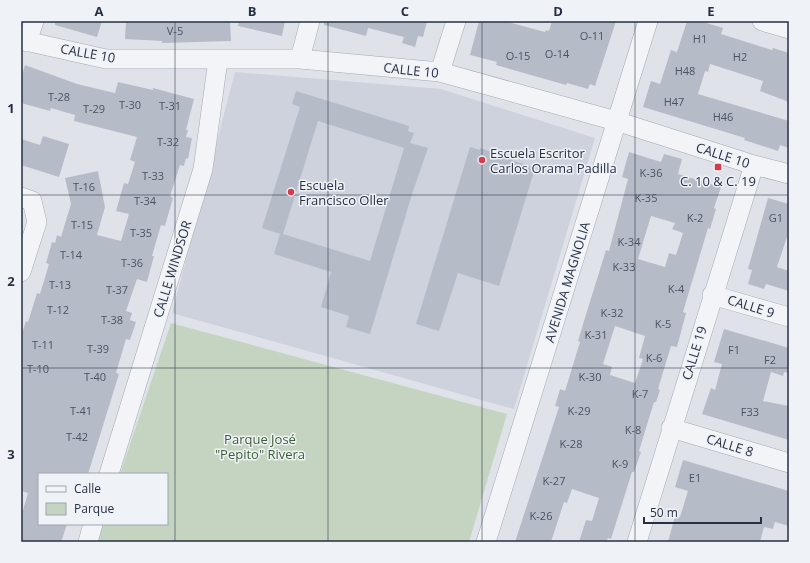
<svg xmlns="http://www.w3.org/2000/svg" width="810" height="563" font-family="'Open Sans',sans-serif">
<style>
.built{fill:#cdd2dc}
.green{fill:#c4d4c0}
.building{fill:#b6bcc7;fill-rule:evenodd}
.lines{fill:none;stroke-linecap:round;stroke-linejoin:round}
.minor-casing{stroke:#a4a9b4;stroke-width:20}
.minor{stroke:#f2f4f7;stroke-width:19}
.grid{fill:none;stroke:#272f42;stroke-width:1;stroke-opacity:0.55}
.poi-dot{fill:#d63d4c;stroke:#eff2f7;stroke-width:1.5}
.labels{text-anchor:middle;stroke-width:3;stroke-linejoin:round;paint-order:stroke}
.number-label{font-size:11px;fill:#4b5263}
.street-label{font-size:13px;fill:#272f42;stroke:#eff2f7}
.poi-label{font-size:13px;fill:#272f42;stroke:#eff2f7;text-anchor:start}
.park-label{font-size:13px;fill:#3a5e34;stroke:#eff2f7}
.neatline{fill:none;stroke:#272f42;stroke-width:1.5}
.grid-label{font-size:13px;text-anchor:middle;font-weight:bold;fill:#272f42}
</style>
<rect width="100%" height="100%" fill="#dfe3e9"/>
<!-- built -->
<path class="built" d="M235 72 441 89 595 138 514 409 172 313Z"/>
<!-- green -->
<path class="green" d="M171 323 507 414 469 542H97L103 524H167V474H120Z"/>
<!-- building -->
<path class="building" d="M55 21H102L97 37 55 25Z
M126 21H230L231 41 162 43V41L125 39Z
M239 21H285L282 36 238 26Z
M324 21H427L423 37 418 36 415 47 402 43 404 37 368 28 366 36 324 25Z
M479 21H504L545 32 546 30 549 31 552 21H616L595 86 590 84 588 89 567 83 566 85 496 65 497 62 470 55Z
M687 21H700L723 28 721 34 772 50 773 48 789 53V102L760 91 763 81 710 64 708 72 705 71 698 94 789 121V148L780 145 778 151 744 140 745 138 643 107 651 81 660 84 671 50 677 52Z
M25 65 77 84 115 93 118 82 153 90V88L194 99 186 130H188L186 137 192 138 188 159 186 158 184 166 180 165 170 196 173 198 165 226 161 225 152 256H154L147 282 137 279 126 311 132 313 130 320 136 322 130 340 126 339 116 373 119 374 88 474H39V524H67L61 542H21V517L28 493 21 491V336L26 321 28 322 37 293 40 294 49 264 46 263 52 242 55 243 57 235 61 237 71 204 65 178 98 171 105 207 97 235 121 241 129 214 116 211 124 183 128 184 135 162 130 160 137 137 74 121 75 115 51 108 50 111 21 103V78Z
M296 91 409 126 408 131 414 133 410 143 428 148 413 191 370 334 346 327 349 316 321 307 331 272 274 254 280 234 262 228 300 107 292 104ZM318 121 404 148 370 261 283 234Z
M43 136 69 144 59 177 21 165V139L40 145Z
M470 147 480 150V148L507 157 506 158 535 168 499 286 458 273 439 331 416 324Z
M629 152 661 162 664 154 682 159 678 174 721 187 714 208 716 209 710 229 708 228 683 312 686 313 677 347 671 346 658 389 660 390 656 402H654L639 451 641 452 634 472H632L611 539 608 538 606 542H579L586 520 592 521 599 498 572 489 567 503 564 502 551 542H515L559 407 555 406 560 389 565 391 580 342 578 341 584 321 606 250 609 251 628 179 622 177ZM651 216 675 223 672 229 683 233 676 255 669 253 665 267 638 259ZM615 326 645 336 639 358 643 359 635 383 610 375 612 367 603 364Z
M768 198 789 204V231L777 267 789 271V291L766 284 764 289 748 284 752 270 748 269Z
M724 329 789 348V373L784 372 783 376 771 372 763 401 789 406V440L702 414 711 388 715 390 722 364 714 362Z
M683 460 789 491V526L775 522 773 529 764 527 760 542H668L675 516 680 517 688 491 675 487Z"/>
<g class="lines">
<defs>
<path id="minor" d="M762 21 789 29
M21 40 106 59H300L440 72 616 121 754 165 789 174
M27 42 34 21
M300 59 310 21
M440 72 456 21
M21 197 32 201 37 222 21 272
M712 295 789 317
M671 428 789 463
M109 474 203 169 218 60
M88 542 93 524
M486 542 648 21
M637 542 754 165"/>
</defs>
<!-- minor casing -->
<use href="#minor" class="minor-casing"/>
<!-- minor -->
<use href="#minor" class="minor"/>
</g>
<!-- grid -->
<path class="grid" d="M175 21V542M328 21V542M482 21V542M635 21V542M21 195H789M21 368H789"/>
<!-- markers -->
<g class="poi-dot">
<circle cx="482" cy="160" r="4"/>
<rect x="714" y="163" width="8" height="8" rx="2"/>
<circle cx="291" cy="192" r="4"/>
</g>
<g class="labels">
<!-- number labels -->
<g class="number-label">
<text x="175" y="35">V-5</text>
<text x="592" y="40">O-11</text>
<text x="700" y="43">H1</text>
<text x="557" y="58">O-14</text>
<text x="518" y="60">O-15</text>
<text x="740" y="61">H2</text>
<text x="685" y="75">H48</text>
<text x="59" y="101">T-28</text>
<text x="674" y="106">H47</text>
<text x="130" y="109">T-30</text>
<text x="170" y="110">T-31</text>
<text x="94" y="113">T-29</text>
<text x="723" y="121">H46</text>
<text x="168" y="146">T-32</text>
<text x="651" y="177">K-36</text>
<text x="153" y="180">T-33</text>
<text x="84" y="191">T-16</text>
<text x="646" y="202">K-35</text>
<text x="145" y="205">T-34</text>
<text x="695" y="222">K-2</text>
<text x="776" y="222">G1</text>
<text x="82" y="229">T-15</text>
<text x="141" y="237">T-35</text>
<text x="629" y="246">K-34</text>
<text x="71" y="259">T-14</text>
<text x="132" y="267">T-36</text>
<text x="624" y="271">K-33</text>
<text x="60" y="289">T-13</text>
<text x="676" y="293">K-4</text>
<text x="117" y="294">T-37</text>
<text x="58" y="314">T-12</text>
<text x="612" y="317">K-32</text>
<text x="112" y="324">T-38</text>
<text x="663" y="328">K-5</text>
<text x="596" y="339">K-31</text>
<text x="43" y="349">T-11</text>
<text x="98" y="353">T-39</text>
<text x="734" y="354">F1</text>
<text x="654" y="362">K-6</text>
<text x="770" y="364">F2</text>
<text x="38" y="373">T-10</text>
<text x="95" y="381">T-40</text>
<text x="590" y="381">K-30</text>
<text x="640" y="398">K-7</text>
<text x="81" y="415">T-41</text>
<text x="579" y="415">K-29</text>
<text x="750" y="416">F33</text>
<text x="633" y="434">K-8</text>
<text x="77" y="441">T-42</text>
<text x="571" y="448">K-28</text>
<text x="620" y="468">K-9</text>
<text x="695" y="482">E1</text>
<text x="554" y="485">K-27</text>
<text x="541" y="520">K-26</text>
</g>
<!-- street labels -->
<g class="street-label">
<text transform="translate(88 53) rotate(10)" y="5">CALLE 10</text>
<text transform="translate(411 70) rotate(6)" y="5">CALLE 10</text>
<text transform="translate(723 155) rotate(18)" y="5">CALLE 10</text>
<text transform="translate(172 269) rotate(-73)" y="5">CALLE WINDSOR</text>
<text transform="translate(567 282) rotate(-73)" y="5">AVENIDA MAGNOLIA</text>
<text transform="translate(751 306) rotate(17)" y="5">CALLE 9</text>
<text transform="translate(694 353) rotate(-73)" y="5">CALLE 19</text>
<text transform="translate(730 445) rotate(17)" y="5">CALLE 8</text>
</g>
<!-- poi labels -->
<g class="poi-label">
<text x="490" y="158">Escuela Escritor<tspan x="490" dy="15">Carlos Orama Padilla</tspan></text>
<text x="718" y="186" text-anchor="middle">C. 10 &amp; C. 19</text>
<text x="299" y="190">Escuela<tspan x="299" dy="15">Francisco Oller</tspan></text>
</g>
<!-- park labels -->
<g class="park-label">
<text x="260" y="444">Parque José<tspan x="260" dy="15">"Pepito" Rivera</tspan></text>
</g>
</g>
<!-- border -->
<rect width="810" height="563" fill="none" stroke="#eff2f7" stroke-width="44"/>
<!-- legend -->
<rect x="38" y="473" width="130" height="52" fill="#eff2f7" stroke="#9fa4af"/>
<rect x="46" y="486" width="20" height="6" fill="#f2f4f7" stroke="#9fa4af"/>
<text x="74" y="493" font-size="12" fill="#272f42">Calle</text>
<rect x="46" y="503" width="20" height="12" fill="#c4d4c0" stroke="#9fa4af"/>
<text x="74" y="513" font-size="12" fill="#272f42">Parque</text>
<!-- scale -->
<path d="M644 517v6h117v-6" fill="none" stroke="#272f42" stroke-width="2"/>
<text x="650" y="517" font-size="12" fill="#272f42" stroke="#eff2f7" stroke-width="3" paint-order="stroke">50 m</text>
<rect x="22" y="22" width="766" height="519" class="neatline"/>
<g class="grid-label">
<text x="99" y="16">A</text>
<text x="252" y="16">B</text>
<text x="405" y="16">C</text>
<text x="558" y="16">D</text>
<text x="711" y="16">E</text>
<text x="11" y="113">1</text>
<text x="11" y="286">2</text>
<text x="11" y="459">3</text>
</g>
</svg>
